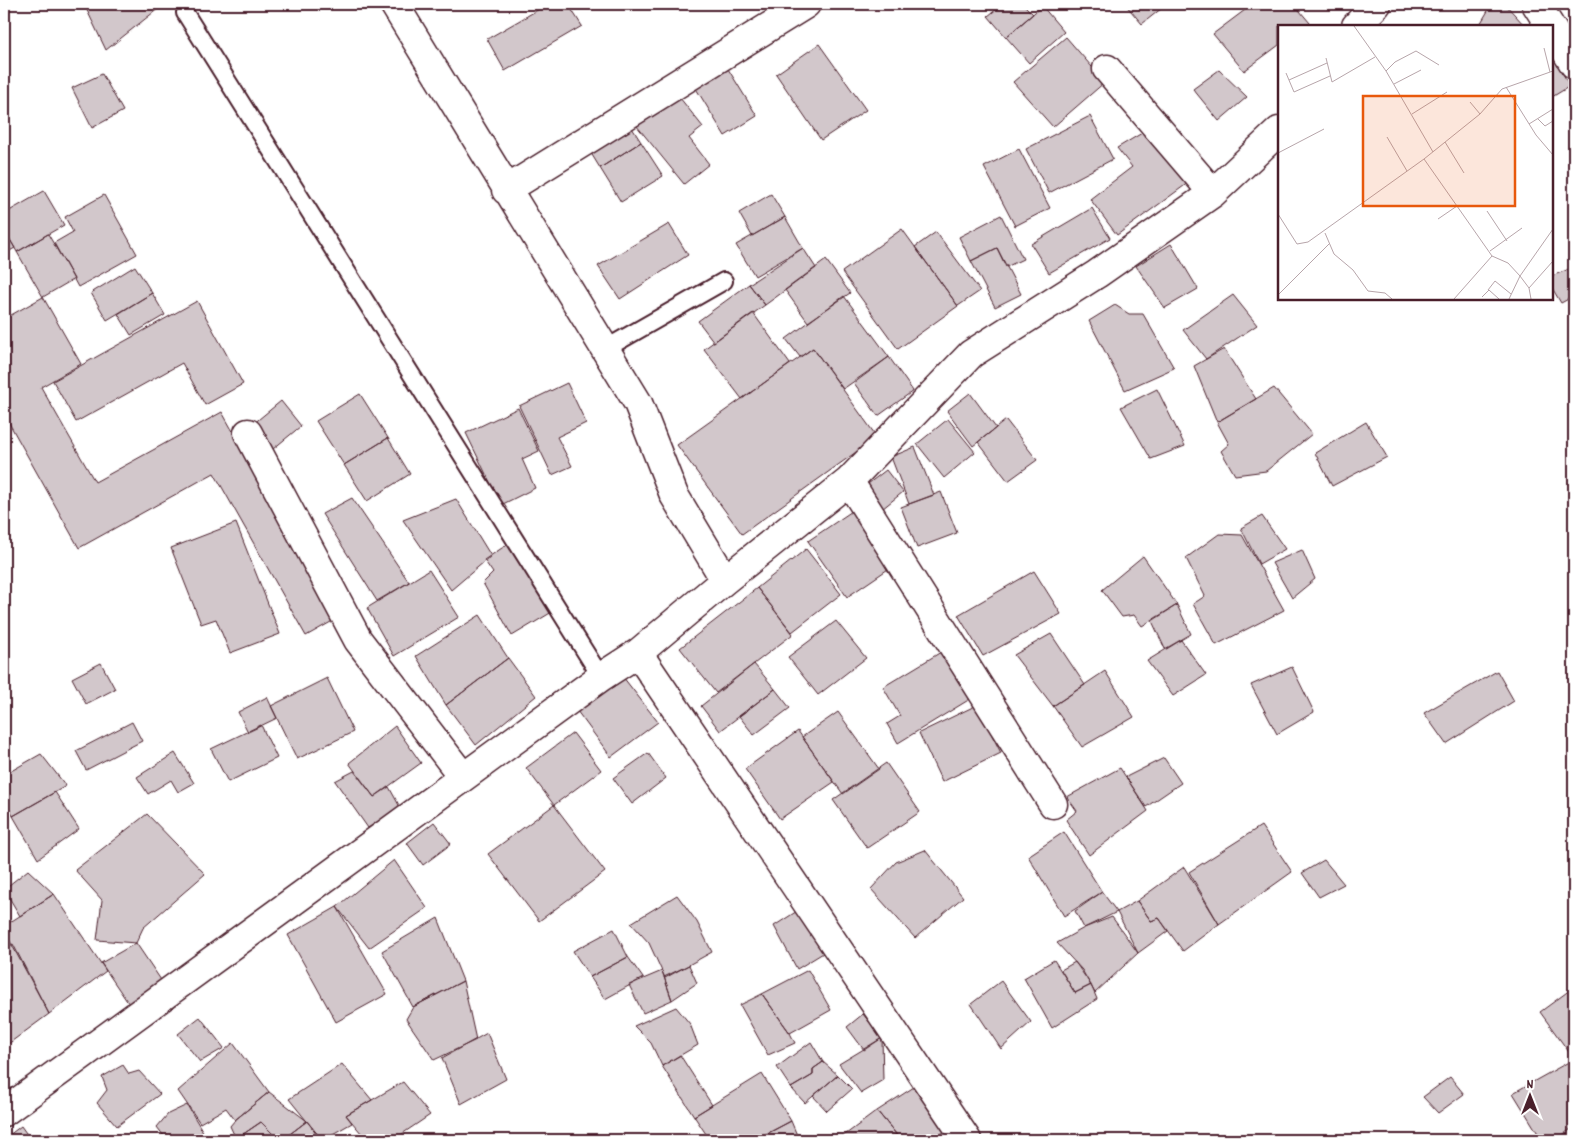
<svg xmlns="http://www.w3.org/2000/svg" width="1578" height="1144" font-family="Dekko,sans-serif">
<style>
.building{fill:#d2c7cb;stroke:#4a1f2b}
.lines{fill:none;stroke-linecap:round;stroke-linejoin:round}
.service-casing{stroke:#4a1f2b;stroke-width:20}
.minor-casing{stroke:#4a1f2b;stroke-width:31}
.service{stroke:#fff;stroke-width:16}
.minor{stroke:#fff;stroke-width:28}
.inset-road{fill:none;stroke:#b7a5aa;stroke-width:1}
.view{fill:#e8590c;fill-opacity:0.15;stroke:#e8590c;stroke-width:2.5}
.inset-edge{fill:none;stroke:#4a1f2b;stroke-width:2.5}
</style>
<rect width="100%" height="100%" fill="#fff"/>
<filter id="ink" filterUnits="userSpaceOnUse"><feTurbulence type="fractalNoise" baseFrequency=".02" numOctaves="2"/><feDisplacementMap in="SourceGraphic" scale="10" xChannelSelector="R" yChannelSelector="G"/><feConvolveMatrix kernelMatrix="1 2 1 2 8 2 1 2 1" color-interpolation-filters="sRGB"/></filter>
<g filter="url(#ink)">
<!-- building -->
<path class="building" d="M84 4H155L159 8 106 50Z
M548 4H568L582 26 505 71 487 39Z
M1003 4H1023L1033 14 1006 37 988 16Z
M1125 4H1167L1142 24Z
M1253 4H1294L1310 23 1305 26H1279V45L1244 71 1213 34Z
M1492 4H1505L1525 26H1479Z
M1042 6 1064 32 1029 63 1006 37Z
M1066 37 1105 82 1053 127 1013 82Z
M819 44 866 110 821 140 776 74Z
M1553 57 1570 86 1552 97V58Z
M725 64 757 116 725 136 692 82Z
M1219 70 1247 97 1219 121 1193 89Z
M102 74 123 111 92 128 72 88Z
M676 93 703 127 689 138 709 164 684 184 636 125Z
M1090 116 1113 159 1049 193 1026 149Z
M627 120 641 142 600 168 586 145Z
M1147 130 1188 183 1117 235 1090 199 1132 167 1117 148Z
M641 142 663 176 621 202 600 168Z
M1019 149 1050 208 1015 226 984 167Z
M44 191 64 225 17 252 4 229V214Z
M771 194 785 217 752 236 739 213Z
M104 195 137 254 78 287 54 243 73 232 65 217Z
M1092 208 1110 238 1049 273 1031 244Z
M1001 215 1023 259 1006 267 997 248 971 261 959 237Z
M785 217 803 248 755 276 736 245Z
M669 224 688 255 620 299 598 266Z
M902 229 958 306 898 349 842 272Z
M4 230 15 248 4 254Z
M936 232 980 291 958 306 915 247Z
M48 234 74 279 43 297 17 252Z
M1171 244 1198 289 1165 308 1136 266Z
M803 248 816 268 765 305 749 284Z
M997 248 1021 294 995 307 971 261Z
M826 260 850 293 808 322 785 290Z
M135 266 152 293 107 320 91 293Z
M1574 267V296L1561 303 1552 288V276Z
M749 284 765 305 714 342 698 321Z
M152 293 165 315 131 335 118 314Z
M1233 295 1257 325 1206 359 1183 330Z
M844 296 889 357 843 389 813 348 800 357 786 339Z
M43 297 81 364 41 387 95 482 222 412 338 618 306 636 214 473 79 548 4 414V319Z
M197 301 243 384 205 405 182 363 76 422 53 381Z
M1115 305 1129 314H1143L1174 368 1125 390 1089 321Z
M753 313 790 364 742 399 704 349Z
M813 348 877 437 742 534 677 445Z
M1224 349 1256 399 1217 422 1194 366Z
M889 357 913 391 878 416 854 383Z
M567 383 586 423 557 437 572 466 552 475 519 406Z
M1274 388 1312 434 1266 471 1235 475 1221 451 1229 444 1217 422Z
M1157 389 1185 446 1151 459 1121 407Z
M970 393 996 428 973 446 947 411Z
M360 394 388 438 344 465 316 421Z
M281 401 301 426 273 449 253 424Z
M518 408 539 451 522 459 535 488 501 505 466 433Z
M948 419 975 452 944 478 917 444Z
M1006 420 1037 460 1008 481 978 442Z
M1366 422 1387 457 1332 486 1315 453Z
M388 438 410 474 367 501 344 465Z
M915 447 934 495 909 504 891 457Z
M886 470 903 492 882 509 864 487Z
M941 492 957 533 917 548 901 507Z
M352 498 409 582 377 601 322 514Z
M456 499 491 556 451 590 403 520Z
M858 507 897 563 847 597 808 541Z
M1262 516 1285 549 1259 564 1241 528Z
M236 523 280 634 230 653 216 619 201 624 171 548Z
M1219 534 1242 535 1284 610 1216 645 1193 604 1205 596 1186 558Z
M508 544 552 612 512 636 483 583 493 573 484 560Z
M806 549 841 594 792 632 757 588Z
M1302 550 1315 579 1292 598 1272 563Z
M1143 556 1177 605 1142 626 1134 615 1122 617 1102 590Z
M429 570 459 617 394 656 367 608Z
M1034 571 1061 614 983 656 958 615Z
M757 588 793 634 716 693 680 648Z
M1177 605 1191 634 1165 649 1152 621Z
M480 615 508 658 446 705 416 656Z
M836 621 866 658 818 695 788 657Z
M1051 634 1085 685 1053 706 1014 655Z
M1181 640 1206 675 1173 696 1147 661Z
M946 649 975 696 898 743 887 724 900 716 883 687Z
M508 658 536 696 476 745 446 705Z
M101 663 115 689 86 704 72 678Z
M754 664 775 689 720 731 701 706Z
M1292 667 1314 712 1277 734 1251 685Z
M1105 671 1134 717 1082 747 1053 706Z
M1497 671 1514 701 1446 744 1424 713Z
M623 677 658 722 611 757 577 711Z
M327 678 353 732 297 759 271 706Z
M775 689 790 708 754 735 739 716Z
M267 697 277 718 248 732 238 712Z
M977 705 1001 753 942 782 919 733Z
M838 712 879 769 843 794 802 737Z
M132 722 142 741 86 770 76 751Z
M261 725 277 758 228 782 211 749Z
M395 726 421 763 374 797 349 763Z
M798 731 834 782 780 819 745 769Z
M573 733 601 770 554 805 526 768Z
M175 753 194 783 178 792 171 780 148 794 137 777Z
M648 753 666 778 632 804 613 778Z
M41 754 66 786 13 816 4 799V775Z
M1164 758 1181 783 1146 807 1126 777Z
M886 763 920 812 867 848 833 800Z
M1120 768 1148 811 1089 855 1066 820 1077 811 1067 797Z
M354 771 374 797 389 787 400 807 368 828 335 781Z
M55 792 79 829 38 859 13 816Z
M554 805 605 872 539 921 488 854Z
M147 814 205 874 143 928 136 943 97 940 102 900 75 870Z
M434 822 451 844 423 865 407 843Z
M1261 826 1292 872 1219 924 1189 872Z
M1064 832 1102 892 1064 916 1028 856Z
M925 850 963 897 915 938 871 889 896 862Z
M394 860 427 908 369 948 337 907Z
M1324 860 1344 884 1319 897 1302 873Z
M1184 867 1219 924 1183 951 1159 918 1151 921 1137 901Z
M28 870 54 894 20 916 4 889Z
M1102 892 1117 912 1084 928 1075 911Z
M54 894 106 971 49 1014 4 930V926Z
M677 895 697 922 712 952 665 978 649 943 631 923Z
M1137 901 1151 921 1159 918 1168 931 1138 953 1117 912Z
M805 906 833 947 797 969 774 926Z
M337 907 387 994 336 1022 288 935Z
M1112 917 1138 953 1095 993 1082 970 1057 943 1084 928Z
M438 918 463 981 413 1007 382 951Z
M614 929 628 957 590 977 573 951Z
M136 943 163 983 131 1007 101 963Z
M13 944 49 1014 4 1047V949Z
M628 957 643 978 605 999 590 977Z
M1054 960 1075 993 1091 985 1097 999 1052 1028 1024 978Z
M1075 962 1091 985 1075 993 1061 970Z
M689 965 697 983 672 1000 664 977Z
M808 970 831 1010 790 1033 762 994Z
M662 971 672 1000 643 1013 629 985Z
M463 981 476 1040 434 1060 406 1019 413 1007Z
M1001 981 1031 1022 1001 1049 971 1004Z
M1574 987V1059L1540 1012Z
M762 994 790 1033 795 1043 768 1055 740 1005Z
M676 1007 690 1024 698 1045 662 1066 651 1043 634 1026Z
M863 1014 882 1038 864 1050 847 1027Z
M200 1017 224 1048 200 1062 178 1034Z
M487 1033 506 1079 461 1104 442 1058Z
M882 1038 883 1080 861 1093 839 1064Z
M811 1042 823 1062 813 1069V1075L791 1088 777 1067Z
M233 1043 269 1092 235 1120 226 1108 200 1123 178 1091Z
M680 1055 712 1105 694 1116 662 1066Z
M1574 1059V1127L1555 1140H1542L1513 1093Z
M823 1062 838 1075 805 1103 791 1088 813 1075V1069Z
M342 1064 372 1100 346 1115 352 1123 322 1140 289 1099Z
M123 1065 129 1074 139 1071 160 1094 117 1126 97 1103 107 1090 102 1077Z
M762 1074 791 1121 755 1140H710L694 1116Z
M838 1075 852 1089 827 1111 813 1096Z
M1450 1077 1464 1094 1438 1113 1423 1097Z
M403 1082 430 1115 393 1140H367L346 1115Z
M914 1087 935 1108 947 1130 932 1140H901L877 1111Z
M269 1092 307 1121 282 1140H279L261 1122 236 1139 230 1126 235 1120Z
M187 1105 208 1140H167L157 1127 168 1114Z
M877 1111 896 1134 888 1140H838Z
M307 1121 322 1140H282Z
M791 1121 799 1140H755Z
M261 1122 279 1140H237L236 1139Z
M21 1126 31 1140H4V1139Z"/>
<g class="lines">
<defs>
<path id="service" d="M185 13 601 677
M605 349 724 281"/>
<path id="minor" d="M394 4 638 403 674 495 725 580
M1536 4 1550 26
M1356 26 1377 4
M1552 29 1574 64
M1107 69 1213 193
M506 190 806 4
M248 433 358 640 463 777
M849 481 1053 804
M638 653 967 1140
M4 1112 601 677 638 653 725 580 849 481 971 354 1097 274 1213 193 1279 131"/>
</defs>
<!-- service casing -->
<use href="#service" class="service-casing"/>
<!-- minor casing -->
<use href="#minor" class="minor-casing"/>
<!-- service -->
<use href="#service" class="service"/>
<!-- minor -->
<use href="#minor" class="minor"/>
</g>
</g>
<!-- overview -->
<g transform="translate(1278 25)">
<rect width="275" height="275" fill="#fff"/>
<path class="inset-road" d="M76 1 108 46 155 127M266 23 272 47M48 33 54 57 97 32M108 46 117 37 138 26 161 40M8 48 16 67 52 51M11 55 49 38M116 59 143 45M228 62 258 110 275 130M192 77 202 89M134 89 169 67M260 94 267 101 275 96M251 99 275 84M109 112 129 146M167 117 186 148M0 128 46 104M146 134 214 231 230 238 242 251 231 274M209 186 229 216M0 189 19 219 30 217 146 134 202 89 224 64 275 46M160 194 179 181M47 208 56 229 75 245 90 266 107 268 114 274M212 226 244 203M251 263 275 236M210 265 217 256 233 269M0 270 51 219M204 272 211 265 221 274M176 274 214 231M253 274 251 263 242 251 275 204"/>
<path class="view" d="M85 71H237V181H85Z"/>
<rect width="275" height="275" class="inset-edge"/>
</g>
<!-- margin -->
<rect width="1578" height="1144" fill="none" stroke="#fff" stroke-width="20"/>
<rect x="10" y="10" width="1558" height="1124" fill="none" stroke="#4a1f2b" stroke-width="2" filter="url(#ink)"/>
<!-- north arrow -->
<g transform="translate(1530 1096)" stroke="#ffffff" stroke-width="4" paint-order="stroke">
<path d="M0-4L9 19L0 12L-9 19Z" fill="#4a1f2b"/>
<text y="-8" font-size="14" font-weight="bold" text-anchor="middle" fill="#4a1f2b">N</text>
</g>
</svg>
